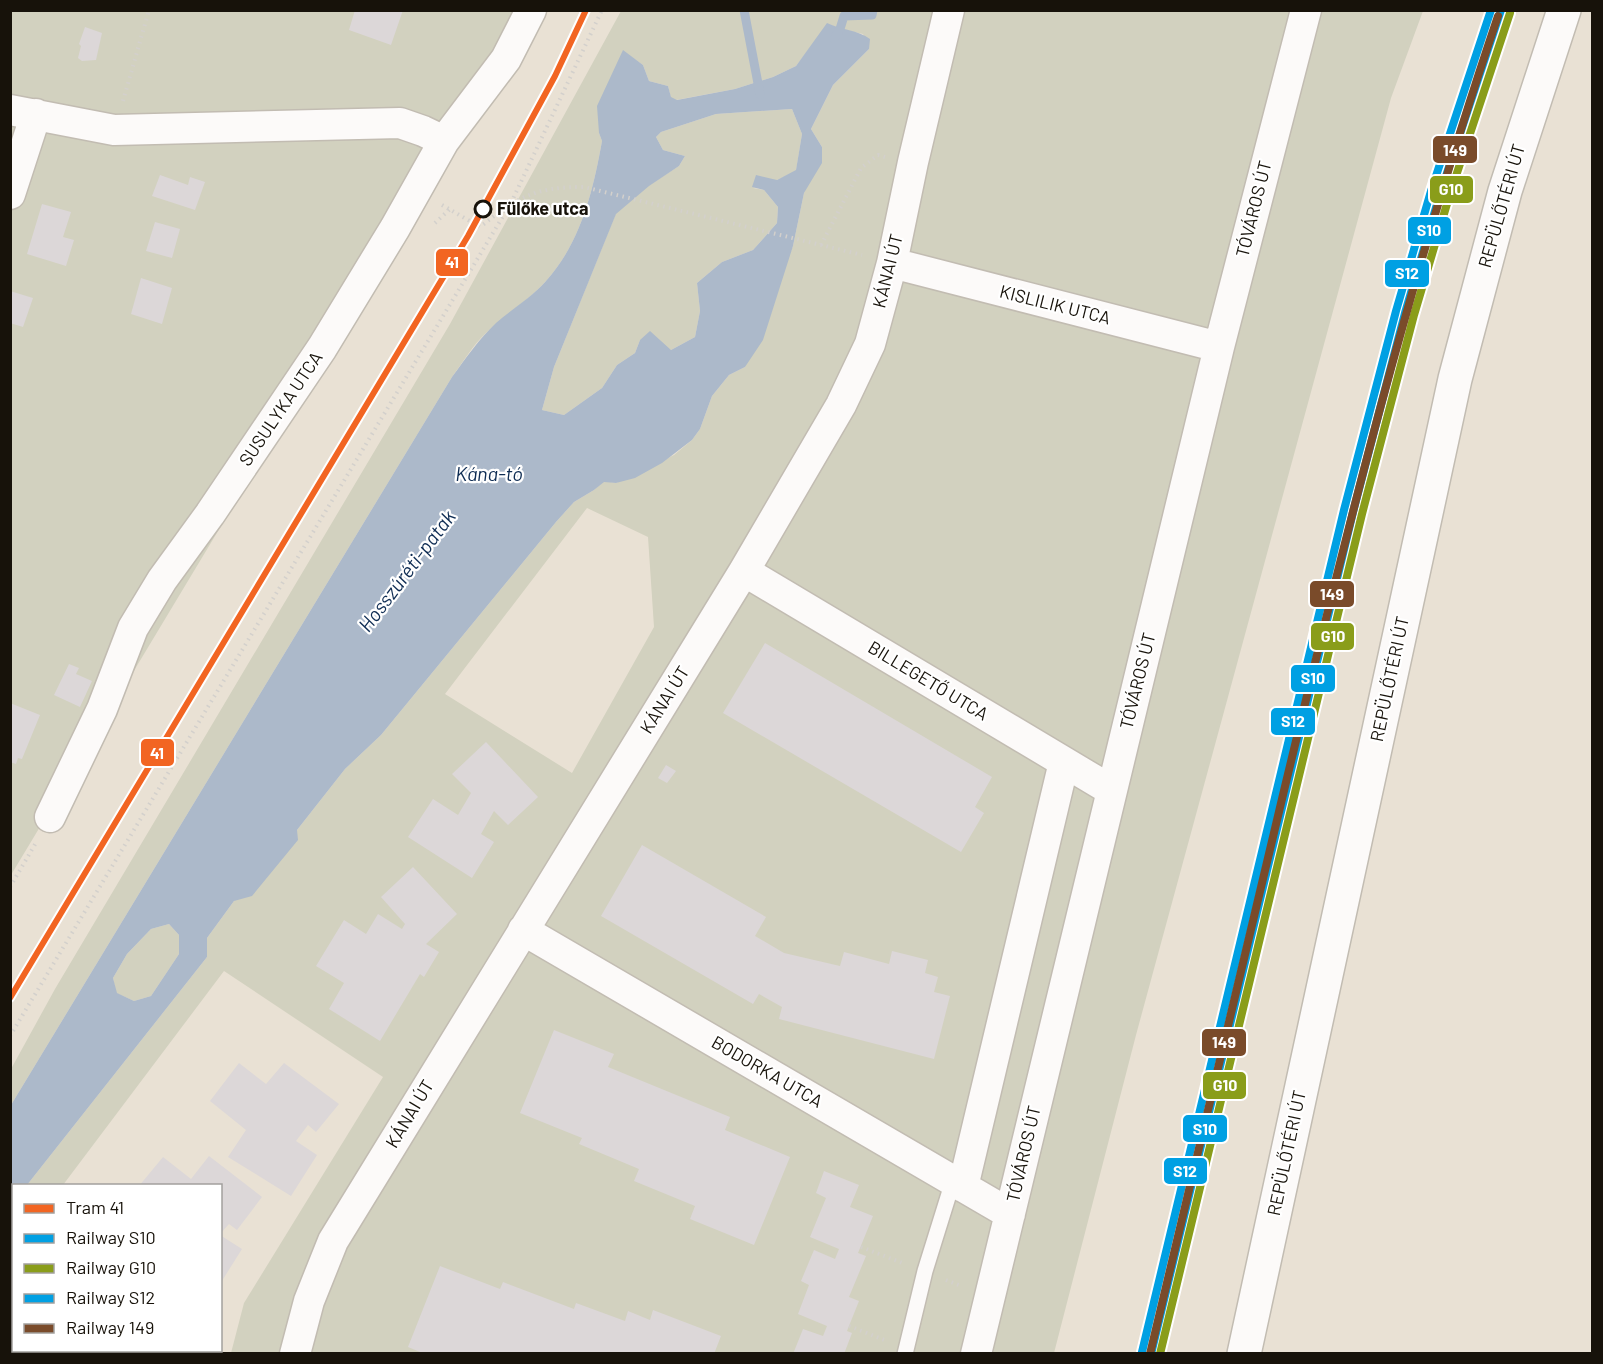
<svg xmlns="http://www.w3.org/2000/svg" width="1603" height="1364" font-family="Barlow,sans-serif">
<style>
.green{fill:#d2d1bf;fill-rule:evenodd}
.water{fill:#acb9ca;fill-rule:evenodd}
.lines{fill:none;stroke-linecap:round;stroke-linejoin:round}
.stream{stroke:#acb9ca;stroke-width:9}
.building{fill:#dcd7d8}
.service-casing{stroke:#c2bcb2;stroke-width:18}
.minor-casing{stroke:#c2bcb2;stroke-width:33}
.tertiary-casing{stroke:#c2bcb2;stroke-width:36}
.path{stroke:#d3d0cc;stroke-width:4;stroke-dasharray:1.5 4.5;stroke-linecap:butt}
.service{stroke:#fcfaf9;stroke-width:15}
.minor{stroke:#fcfaf9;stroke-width:30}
.tertiary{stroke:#fcfaf9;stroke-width:33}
.rail-1-casing{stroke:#fff;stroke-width:12}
.rail-2-casing{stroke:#fff;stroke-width:12}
.rail-3-casing{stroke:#fff;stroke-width:12}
.rail-4-casing{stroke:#fff;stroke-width:12}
.rail-1{stroke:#00a0e3;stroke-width:8}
.rail-2{stroke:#8a9d1a;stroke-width:8}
.rail-3{stroke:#00a0e3;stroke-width:8}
.rail-4{stroke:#7a4b2a;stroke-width:8}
.tram-1-casing{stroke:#fff;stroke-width:10}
.tram-1{stroke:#f26522;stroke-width:6}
.stop-dot{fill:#fff;stroke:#17120a;stroke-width:3}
.labels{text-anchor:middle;stroke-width:4.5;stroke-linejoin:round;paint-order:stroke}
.street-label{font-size:18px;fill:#17120a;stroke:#fff}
.stop-label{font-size:18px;font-weight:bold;fill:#17120a;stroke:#fff;text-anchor:start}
.water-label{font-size:20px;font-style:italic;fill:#0e2c53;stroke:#fff}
.line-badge{stroke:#fff;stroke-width:2}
.badge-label{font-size:16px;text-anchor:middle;font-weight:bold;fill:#fff}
</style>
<rect width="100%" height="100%" fill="#e9e1d4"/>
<!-- green -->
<path class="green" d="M11 11H531L11 875Z
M621 11H1423L1391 98 1136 1035 1054 1353H231L244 1303 383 1077 224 971 63 1185H27L207 957V938L234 901 297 830 345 769 381 735 556 522 574 502 594 490 604 481 616 483 674 455 692 440 700 429 712 396 729 375 745 367 793 246 804 193 822 147 811 129 833 85 869 49 863 34 840 29 828 24 796 66 773 77 735 89 676 100 671 98 668 86 649 81 643 65 623 51 599 133 602 141C593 191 581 242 546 281 528 301 505 315 486 333 473 345 463 362 452 377L11 1105V1069L55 989 450 324ZM587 508 648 537 654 627 572 773 445 694Z
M792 109 802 134 796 171 777 180 753 188 764 190 778 207 777 223 753 250 722 262 697 283 700 311 695 337 671 350 640 340 635 353 617 365 602 388 564 415 542 410 554 367 616 213 649 185 679 166 685 156 663 150 656 137 661 132 716 114Z
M169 924 179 935V954L151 996 134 1001 116 993 113 978 127 954 151 929Z
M13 1203 14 1337 11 1347 10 1207Z"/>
<!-- water -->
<path class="water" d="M827 23C841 30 858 30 870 39L869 49 833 85 811 129 822 147V163L804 193 793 246 763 340 745 367 729 375 712 396 700 429 692 440 662 463 635 478 616 483 604 482 594 490 574 502 556 522 381 735 345 769 297 830 298 840 252 896 234 901 207 938V957L27 1185 14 1186 13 1203 11 1207V1105L452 377C466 358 479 339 496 323 512 309 531 298 546 281 581 242 593 191 602 141L599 133 597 106 623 50 643 65 649 81 668 86 671 97 677 100 735 89 773 77 796 66ZM792 109 802 134 796 170 777 180 756 175 752 187 764 190 778 207 777 223 753 250 722 262 697 283 700 311 695 337 671 350 650 331 640 340 635 353 617 365 602 388 564 415 542 410 554 367 616 214 649 186 679 166 685 156 663 150 656 137 661 132 716 114ZM169 924 179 935V954L151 996 134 1001 117 993 113 978 127 954 151 929Z"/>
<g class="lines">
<!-- stream -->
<path class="stream" d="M744 10 760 94
M834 39 840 29 844 16 872 15 873 10"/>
</g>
<!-- building -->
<path class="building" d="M355 10H403L391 45 349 30Z
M85 27 102 33 96 60 82 61 78 58 81 46 79 44Z
M160 175 188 185 190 177 205 182 195 210 152 196Z
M42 204 71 212 63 237 74 240 66 266 27 254Z
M155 222 180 229 172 258 146 251Z
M141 278 172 288 162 324 131 314Z
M10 291 33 298 23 327 10 323Z
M765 643 992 777 975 807 984 813 961 852 723 713Z
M69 664 79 668 76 674 92 681 80 707 54 695Z
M10 703 40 715 22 759 18 758 16 764 10 762Z
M486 742 538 797 508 825 494 811 481 834 494 842 472 878 408 837 433 799 458 815 471 793 452 774Z
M666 765 676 771 667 783 658 778Z
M642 845 766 917 755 936 784 953 840 966 844 952 889 964 892 951 928 960 925 973 938 977 934 992 950 996 934 1059 779 1019 782 1007 759 994 753 1004 601 916Z
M413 867 457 914 426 944 439 952 424 977 420 974 380 1041 329 1009 344 983 316 966 344 920 366 934 378 914 402 929 405 924 381 897Z
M554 1030 614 1054 608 1067 730 1117 725 1130 790 1157 754 1245 690 1219 695 1206 634 1181 639 1169 579 1144 582 1138 520 1113Z
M239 1063 266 1084 284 1063 339 1104 316 1132 308 1125 296 1141 317 1155 291 1196 228 1157 246 1130 210 1101Z
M209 1156 262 1197 237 1230 229 1224 220 1234V1186H139L163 1157 191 1179Z
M824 1171 859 1185 850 1207 873 1216 858 1253 866 1256 849 1297 859 1301 847 1331 852 1333 844 1354H793L803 1329 823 1336 827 1326 798 1314 809 1285 801 1281 814 1250 835 1259 839 1249 810 1237 826 1198 816 1193Z
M220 1235 242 1249 220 1284Z
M440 1266 500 1289 503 1282 574 1309 576 1303 625 1321 628 1311 650 1320 653 1310 721 1336 714 1354H425L408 1347Z"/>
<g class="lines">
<defs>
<path id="service" d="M905 1354 925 1271 953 1181"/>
<path id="minor" d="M10 110 114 130 400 123 423 131 444 141
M10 194 36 114
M892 263 1219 347
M744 571 1111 790
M50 817 102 709 133 628 162 580 210 514 322 348 395 228 444 141 506 59 531 10
M523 930 1010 1214
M963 1187 1064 762
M295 1354 309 1301 333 1241 744 571 841 405 870 344 892 263 913 162 949 10
M976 1354 1219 347 1306 10"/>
<path id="tertiary" d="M1244 1354 1455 379 1505 191 1564 10"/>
</defs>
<!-- service casing -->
<use href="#service" class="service-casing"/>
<!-- minor casing -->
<use href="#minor" class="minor-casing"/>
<!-- tertiary casing -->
<use href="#tertiary" class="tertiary-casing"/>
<!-- path -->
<path class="path" d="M123 101 149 10
M442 205 480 227C518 197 534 187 584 187L862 255
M435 223 450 209
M821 245 861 168 878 155 885 157
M10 887 37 841
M10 1036 511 203 602 10
M861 1247 905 1264
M946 1280 961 1286
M849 1326 887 1341"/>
<!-- service -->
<use href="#service" class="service"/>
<!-- minor -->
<use href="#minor" class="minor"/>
<!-- tertiary -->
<use href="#tertiary" class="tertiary"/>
<defs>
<path id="rail-1" d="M1151 1354 1353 512 1405 313 1440 194 1501 10"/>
<path id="rail-2" d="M1160 1354 1362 514 1414 315 1449 197 1510 13"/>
<path id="rail-3" d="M1142 1352 1344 510 1396 311 1431 191 1491 10"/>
<path id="rail-4" d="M1150 1354C1194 1169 1238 984 1282 799 1345 536 1411 273 1498 16"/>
</defs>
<!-- rail-1 casing -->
<use href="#rail-1" class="rail-1-casing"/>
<!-- rail-2 casing -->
<use href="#rail-2" class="rail-2-casing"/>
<!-- rail-3 casing -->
<use href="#rail-3" class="rail-3-casing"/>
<!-- rail-4 casing -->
<use href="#rail-4" class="rail-4-casing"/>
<!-- rail-1 -->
<use href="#rail-1" class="rail-1"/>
<!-- rail-2 -->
<use href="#rail-2" class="rail-2"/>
<!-- rail-3 -->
<use href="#rail-3" class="rail-3"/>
<!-- rail-4 -->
<use href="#rail-4" class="rail-4"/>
<defs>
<path id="tram-1" d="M10 998 468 236 555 76 586 10"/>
</defs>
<!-- tram-1 casing -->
<use href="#tram-1" class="tram-1-casing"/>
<!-- tram-1 -->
<use href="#tram-1" class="tram-1"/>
</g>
<!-- markers -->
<circle class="stop-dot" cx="483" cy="209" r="8"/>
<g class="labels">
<!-- street labels -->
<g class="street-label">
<text transform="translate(1502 206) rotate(-74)" y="6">REPÜLŐTÉRI ÚT</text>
<text transform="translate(1254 209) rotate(-76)" y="6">TÓVÁROS ÚT</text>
<text transform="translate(888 271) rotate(-76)" y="6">KÁNAI ÚT</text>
<text transform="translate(1055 305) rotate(14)" y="6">KISLILIK UTCA</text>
<text transform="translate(281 409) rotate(-56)" y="6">SUSULYKA UTCA</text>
<text transform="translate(1390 679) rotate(-78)" y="6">REPÜLŐTÉRI ÚT</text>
<text transform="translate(928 681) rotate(31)" y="6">BILLEGETŐ UTCA</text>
<text transform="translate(1138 681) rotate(-76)" y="6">TÓVÁROS ÚT</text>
<text transform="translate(665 700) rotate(-58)" y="6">KÁNAI ÚT</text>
<text transform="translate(767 1072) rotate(30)" y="6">BODORKA UTCA</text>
<text transform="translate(410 1114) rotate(-59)" y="6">KÁNAI ÚT</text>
<text transform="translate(1287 1153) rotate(-78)" y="6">REPÜLŐTÉRI ÚT</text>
<text transform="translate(1024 1154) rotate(-77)" y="6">TÓVÁROS ÚT</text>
</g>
<!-- stop labels -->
<g class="stop-label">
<text x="497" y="215">Fülőke utca</text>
</g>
<!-- water labels -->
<g class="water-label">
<text x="489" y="481">Kána-tó</text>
<text transform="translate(407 571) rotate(-53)" y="7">Hosszúréti-patak</text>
</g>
</g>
<g class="line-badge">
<rect x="1432" y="135" width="46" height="29" rx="6" fill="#7a4b2a"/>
<rect x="1429" y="175" width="45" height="29" rx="6" fill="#8a9d1a"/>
<rect x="1407" y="216" width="45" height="29" rx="6" fill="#00a0e3"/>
<rect x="435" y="248" width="34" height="29" rx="6" fill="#f26522"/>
<rect x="1384" y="259" width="46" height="29" rx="6" fill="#00a0e3"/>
<rect x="1309" y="580" width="46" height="28" rx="6" fill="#7a4b2a"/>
<rect x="1310" y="622" width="45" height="29" rx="6" fill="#8a9d1a"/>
<rect x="1290" y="664" width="46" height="29" rx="6" fill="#00a0e3"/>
<rect x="1270" y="707" width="46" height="29" rx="6" fill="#00a0e3"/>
<rect x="140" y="738" width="35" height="29" rx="6" fill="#f26522"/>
<rect x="1201" y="1028" width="46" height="29" rx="6" fill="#7a4b2a"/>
<rect x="1202" y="1071" width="45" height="29" rx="6" fill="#8a9d1a"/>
<rect x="1182" y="1114" width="46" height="29" rx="6" fill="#00a0e3"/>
<rect x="1163" y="1157" width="45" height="28" rx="6" fill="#00a0e3"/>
</g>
<g class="badge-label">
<text x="1455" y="156">149</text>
<text x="1451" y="195">G10</text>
<text x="1429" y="236">S10</text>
<text x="452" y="268">41</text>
<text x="1407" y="279">S12</text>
<text x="1332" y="600">149</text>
<text x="1333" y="642">G10</text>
<text x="1313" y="684">S10</text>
<text x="1293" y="727">S12</text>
<text x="157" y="759">41</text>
<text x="1224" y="1048">149</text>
<text x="1225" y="1091">G10</text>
<text x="1205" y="1135">S10</text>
<text x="1185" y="1177">S12</text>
</g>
<!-- border -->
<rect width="1603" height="1364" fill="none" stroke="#17120a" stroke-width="24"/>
<!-- legend -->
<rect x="12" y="1184" width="210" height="168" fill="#ffffff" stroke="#a2a09d" stroke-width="1.5"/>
<rect x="24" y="1204" width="30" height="9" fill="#f26522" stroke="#a2a09d" stroke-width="1.5"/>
<text x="66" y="1214" font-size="18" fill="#17120a">Tram 41</text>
<rect x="24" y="1234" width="30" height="9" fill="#00a0e3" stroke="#a2a09d" stroke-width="1.5"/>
<text x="66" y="1244" font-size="18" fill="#17120a">Railway S10</text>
<rect x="24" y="1264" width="30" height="9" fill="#8a9d1a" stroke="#a2a09d" stroke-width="1.5"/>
<text x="66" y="1274" font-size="18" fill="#17120a">Railway G10</text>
<rect x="24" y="1294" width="30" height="9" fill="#00a0e3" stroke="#a2a09d" stroke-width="1.5"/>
<text x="66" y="1304" font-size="18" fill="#17120a">Railway S12</text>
<rect x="24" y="1324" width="30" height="9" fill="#7a4b2a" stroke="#a2a09d" stroke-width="1.5"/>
<text x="66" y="1334" font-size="18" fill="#17120a">Railway 149</text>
</svg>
